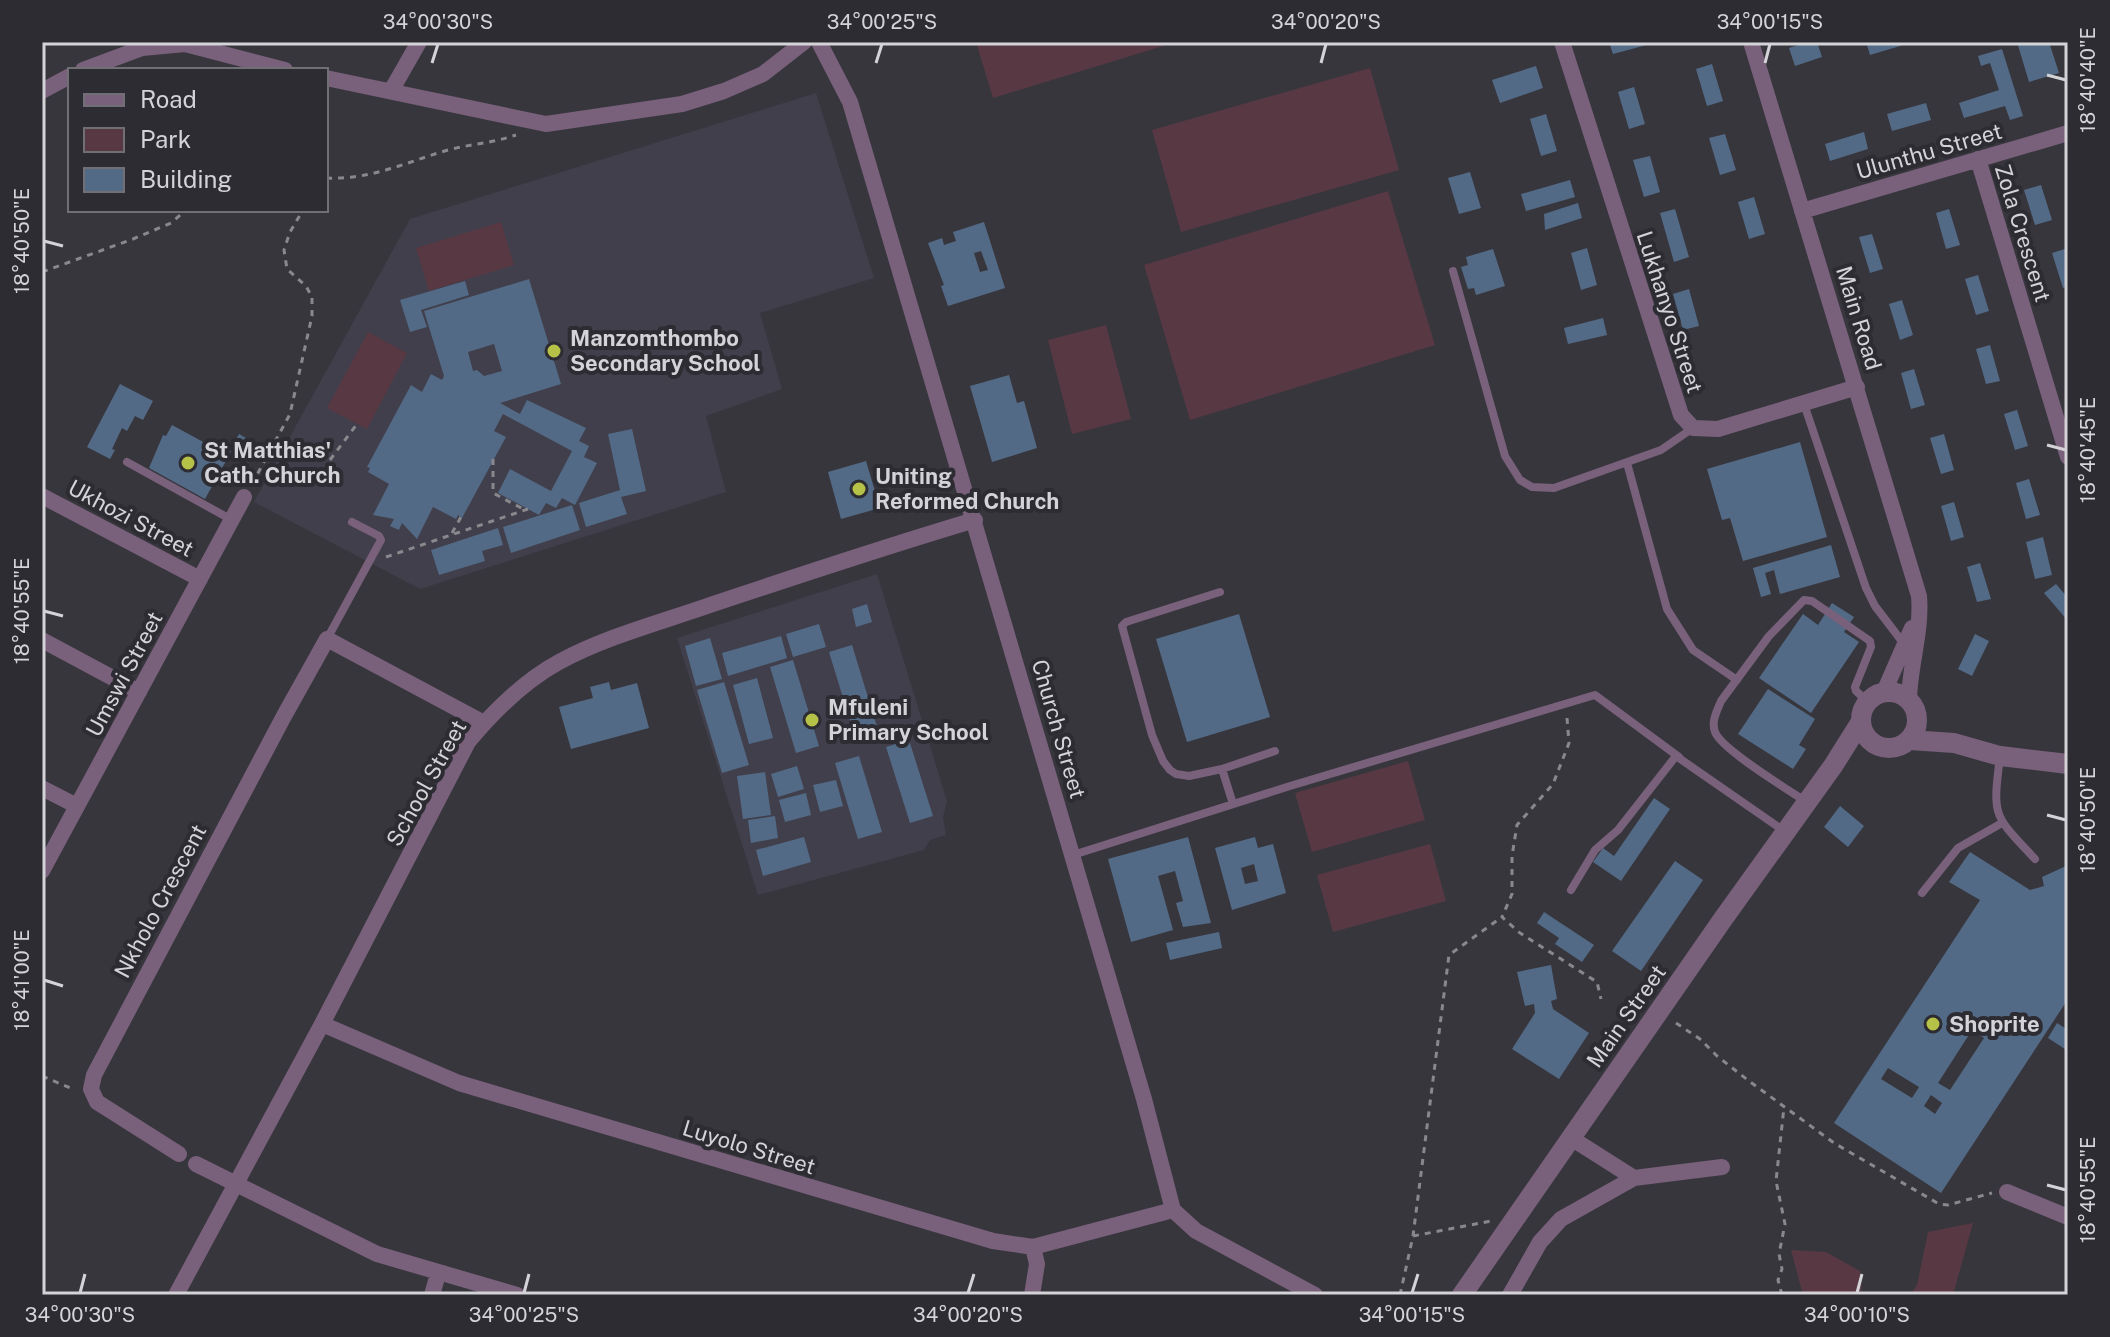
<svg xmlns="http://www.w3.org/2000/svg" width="2110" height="1337" font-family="'Public Sans',sans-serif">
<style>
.built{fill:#403f4b}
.green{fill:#583943}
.building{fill:#536a86;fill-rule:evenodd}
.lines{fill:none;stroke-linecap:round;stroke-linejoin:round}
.path{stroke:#89888d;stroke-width:3;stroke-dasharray:6 6;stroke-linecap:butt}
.service{stroke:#79607b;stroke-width:8}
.minor{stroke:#79607b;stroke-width:16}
.tertiary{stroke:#79607b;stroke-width:20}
.ticks{fill:none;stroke:#d4d3d7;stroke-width:3}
.poi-dot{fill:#b6c148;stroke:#2d2c32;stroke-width:3}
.labels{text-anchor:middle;stroke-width:8;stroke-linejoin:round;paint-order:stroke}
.street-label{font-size:22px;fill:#d4d3d7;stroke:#2d2c32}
.poi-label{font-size:22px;font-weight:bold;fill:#d4d3d7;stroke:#2d2c32;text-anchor:start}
.neatline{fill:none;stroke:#d4d3d7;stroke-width:3}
.ticks-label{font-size:20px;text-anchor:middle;fill:#d4d3d7}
</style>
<rect width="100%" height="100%" fill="#37363d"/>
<!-- built -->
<path class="built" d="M816 93 874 278 760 313 782 389 706 416 726 492 420 589 254 502 410 219Z
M877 574 947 801 943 817 946 835 930 840 924 850 758 895 677 638Z"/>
<!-- green -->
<path class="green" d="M976 42H1176L993 98Z
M1370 68 1399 170 1181 232 1152 130Z
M1388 191 1435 345 1190 420 1144 265Z
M501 222 514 265 429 291 416 248Z
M1106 325 1131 419 1072 434 1048 340Z
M368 332 407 353 367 429 327 408Z
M1408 761 1425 820 1312 852 1295 793Z
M1430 844 1446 901 1333 932 1317 875Z
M1973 1223 1953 1295H1910L1917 1285 1928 1232Z
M1791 1250 1826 1252 1860 1271 1862 1295H1803Z"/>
<!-- building -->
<path class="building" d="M1609 42H1654V43L1613 54Z
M1807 42H1817L1822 57 1795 66 1789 48Z
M1866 42H1909L1910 43 1870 55Z
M2017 42H2049L2059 73 2029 82Z
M2002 49 2023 116 2010 120 2005 106 1964 118 1959 103 1999 90 1990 63 1981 66 1978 56Z
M1712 64 1723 101 1707 106 1696 69Z
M1536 66 1543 88 1500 103 1492 80Z
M1634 87 1645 124 1629 129 1618 92Z
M1926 103 1931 120 1892 131 1887 114Z
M1546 114 1557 151 1541 156 1530 119Z
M1864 132 1868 149 1830 161 1825 144Z
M1725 134 1736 170 1720 175 1709 138Z
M1650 156 1660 192 1644 197 1633 160Z
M1470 172 1481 208 1459 214 1448 178Z
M1570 180 1575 197 1526 211 1521 194Z
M2041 185 2052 220 2035 225 2024 190Z
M1754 197 1765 234 1749 239 1738 202Z
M1578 203 1582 218 1545 230 1544 214Z
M1675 209 1689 257 1674 262 1660 213Z
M1949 209 1960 245 1946 249 1936 213Z
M984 222 1005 288 948 306 941 286 944 285 928 243 942 238 944 245 956 241 953 232ZM981 251 988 270 980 272 974 253Z
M1872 234 1883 269 1870 273 1859 237Z
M1587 248 1597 285 1581 290 1571 253Z
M2068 248V286L2063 288 2052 253Z
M1493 249 1505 286 1476 295 1474 288 1468 289 1461 267 1468 265 1466 257Z
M1978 275 1989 311 1976 315 1965 279Z
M529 279 561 384 500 403 520 414 527 400 586 428 579 441 589 446 584 457 597 463 575 505 562 498 556 508 546 503 539 515 498 493 510 469 551 491 572 451 503 414 494 431 506 437 462 518 458 515 456 519 433 507 417 539 402 523 399 530 390 526 394 519 373 515 389 484 368 472 370 468 367 467 411 385 422 392 431 374 442 380 444 376 424 311ZM494 344 502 371 484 376 477 370 473 371 468 352Z
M465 281 469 295 421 310 427 327 410 332 400 300Z
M1689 289 1699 326 1683 330 1673 294Z
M1902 300 1913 335 1900 340 1889 304Z
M1603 318 1607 335 1568 344 1564 328Z
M1990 345 2000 381 1986 384 1976 349Z
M1914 369 1925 405 1911 409 1901 373Z
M1009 375 1017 403 1024 401 1037 448 992 462 970 386Z
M120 384 153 401 143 420 135 416 127 431 122 428 112 449 115 450 110 459 87 447Z
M2017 410 2028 446 2015 450 2004 414Z
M172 425 229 456 219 473 224 476 220 484 215 481 205 499 149 468 163 435 166 436Z
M632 429 646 491 621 497 627 514 586 527 579 503 620 490 608 434Z
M239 434 258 445 248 463 229 452Z
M1944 434 1954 470 1941 474 1930 438Z
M1800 442 1827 537 1743 561 1730 518 1722 520 1707 469Z
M866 461 880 508 841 519 828 472Z
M2029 479 2040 515 2026 519 2016 483Z
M1954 502 1964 537 1951 541 1941 506Z
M572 505 580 530 511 553 503 527Z
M498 528 503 545 482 551 485 561 439 575 431 550Z
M2043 537 2052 575 2035 579 2026 542Z
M1831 545 1840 577 1780 594 1774 570 1765 573 1771 594 1761 597 1753 568Z
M1980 563 1991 599 1977 602 1967 567Z
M2056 584 2068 598V621L2044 593Z
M1832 603 1854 617 1844 632 1859 642 1811 713 1759 678 1803 614 1818 625Z
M867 604 872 622 856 627 852 609Z
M1239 614 1270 717 1187 742 1156 639Z
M819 624 826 647 793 657 786 634Z
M1975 634 1989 641 1972 676 1958 669Z
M781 636 787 658 728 676 722 653Z
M710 638 722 679 696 686 685 646Z
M852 645 878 730 855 737 829 652Z
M793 660 819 746 796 753 770 667Z
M757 678 773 738 749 744 733 685Z
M609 682 611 690 637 683 649 728 571 749 559 707 593 698 590 687Z
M724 682 749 765 722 773 697 690Z
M1768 689 1815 719 1799 745 1806 749 1793 769 1738 734Z
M909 740 933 816 910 823 886 747Z
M859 756 882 832 858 839 835 763Z
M797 766 804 789 778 797 771 774Z
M765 772 771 815 743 819 737 776Z
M836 780 843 806 820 812 813 785Z
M806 793 811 815 785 822 779 800Z
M1654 798 1670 809 1621 881 1593 862 1603 848 1614 856Z
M1840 806 1864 826 1848 847 1824 827Z
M775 816 778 838 751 843 748 820Z
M804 837 811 862 763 876 756 850Z
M1188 837 1211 923 1183 927 1176 903 1183 901 1175 871 1158 876 1173 930 1131 942 1108 859Z
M1255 837 1258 848 1273 844 1286 893 1232 910 1215 848ZM1254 864 1258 881 1245 884 1241 868Z
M1970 852 2030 890 2044 886 2042 877 2066 866 2068 873V999L1941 1193 1834 1123 1980 900 1949 882ZM1972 1030 1984 1038 1950 1090 1938 1083ZM1888 1068 1919 1087 1912 1098 1881 1079ZM1931 1095 1942 1103 1935 1114 1924 1106Z
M1675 861 1703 880 1641 971 1612 951Z
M1544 912 1594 945 1582 962 1555 944 1559 938 1537 923Z
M1219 932 1222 948 1170 960 1166 943Z
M1551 965 1557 999 1551 1001 1553 1009 1589 1033 1559 1079 1512 1049 1535 1013 1534 1004 1525 1006 1517 972Z
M2057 1023 2068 1030V1051L2048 1038Z"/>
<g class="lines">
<!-- path -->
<path class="path" d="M326 178C372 180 406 162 448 150 471 144 493 143 516 135
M42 272 133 239 171 223 186 210
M493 459V493L525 510
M330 460 357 424
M252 484 290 414 312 316V297L306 286 287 269 284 250 290 232 303 210
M452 533 461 517
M386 557 528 509
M1567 718 1569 743 1553 784 1517 825 1512 856V894L1502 917 1520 933 1597 982 1601 999
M1676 1023 1700 1039 1717 1056 1749 1081 1834 1143 1939 1204 1948 1205 1992 1193
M42 1076 75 1090
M1413 1236 1491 1221
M1400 1295 1413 1236 1449 955 1502 917
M1782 1295 1778 1280 1782 1269 1779 1254 1785 1224 1776 1181 1784 1107"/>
<!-- service -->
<path class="service" d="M1453 271 1505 456 1520 480 1532 487 1554 488 1661 450 1693 428
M1804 404 1866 588 1875 606 1904 644
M127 462 232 520
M1627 463 1667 609 1693 650 1737 680
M1220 592 1126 622 1122 626 1152 735 1163 761 1170 770 1176 774 1189 776 1222 769 1275 751
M327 639 381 540 379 536 352 522
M2000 757C1992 818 1994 815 2035 859
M1222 769 1233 804
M1805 801C1787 789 1721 749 1715 732 1711 721 1717 711 1721 701L1769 636 1804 600 1812 601 1870 641 1871 647 1855 687 1856 691 1867 701
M1073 855 1290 786 1595 695 1679 757
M1571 890 1595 850 1618 830 1676 756 1784 831
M1922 893 1958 848 2002 823"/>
<!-- minor -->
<path class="minor" d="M186 42 185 44 285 70
M819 42 850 102 1144 1099 1173 1210 1196 1231 1315 1295
M1562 42 1681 415 1693 428 1718 429 1857 387
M1751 42 1919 596C1922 631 1910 664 1909 699
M83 70 142 48 185 44
M326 78 546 124 682 104 724 91 763 74 804 42
M42 91 70 76
M391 91 419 42
M1978 159 2068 457
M1802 211 2068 133
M42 496 200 579
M42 640 139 692
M1884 692 1912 628
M42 788 77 806
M42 871 244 497
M322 1024 459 1083 993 1241 1033 1247 1173 1210
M1571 1138 1634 1178
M179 1154 97 1102 91 1089 94 1075 284 716 327 639 484 723
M196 1164 377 1254 517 1295
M2007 1192 2068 1217
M176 1295 322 1024 468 742C493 712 524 681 559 662 607 636 662 622 713 604 800 575 887 546 975 520
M432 1295 438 1274
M1032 1295 1037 1264 1033 1247
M1510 1295 1540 1242 1561 1219 1634 1178 1722 1167"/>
<!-- tertiary -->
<path class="tertiary" d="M1861 720a28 28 0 1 1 56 0a28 28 0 1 1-56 0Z
M1910 740 1954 743 2000 756 2068 764
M1462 1295 1723 919 1833 766 1860 723"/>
</g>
<!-- ticks -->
<path class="ticks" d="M432 63 438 44M876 63 882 44M1321 63 1326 44M1765 63 1770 44M2047 75 2066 80M44 241 63 246M2047 445 2066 450M44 611 63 616M2047 815 2066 820M44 980 63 986M2047 1185 2066 1190M80 1293 85 1274M524 1293 529 1274M968 1293 974 1274M1412 1293 1418 1274M1857 1293 1862 1274"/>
<!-- markers -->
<g class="poi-dot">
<circle cx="554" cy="351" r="8"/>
<circle cx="188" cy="463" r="8"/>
<circle cx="859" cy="489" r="8"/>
<circle cx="812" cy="720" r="8"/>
<circle cx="1933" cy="1024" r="8"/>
</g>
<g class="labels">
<!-- street labels -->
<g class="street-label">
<text transform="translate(1929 151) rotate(-16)" y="8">Ulunthu Street</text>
<text transform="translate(2023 233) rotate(73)" y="8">Zola Crescent</text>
<text transform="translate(1670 312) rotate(72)" y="8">Lukhanyo Street</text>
<text transform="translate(1859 318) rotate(73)" y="8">Main Road</text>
<text transform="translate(131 518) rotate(28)" y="8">Ukhozi Street</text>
<text transform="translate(124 674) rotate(-62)" y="8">Umswi Street</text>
<text transform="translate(1059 729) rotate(74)" y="8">Church Street</text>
<text transform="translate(426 783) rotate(-61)" y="8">School Street</text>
<text transform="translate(160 901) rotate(-62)" y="8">Nkholo Crescent</text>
<text transform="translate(1626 1016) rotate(-55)" y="8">Main Street</text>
<text transform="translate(749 1147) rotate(17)" y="8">Luyolo Street</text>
</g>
<!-- poi labels -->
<g class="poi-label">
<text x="570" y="346">Manzomthombo<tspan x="570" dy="25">Secondary School</tspan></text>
<text x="204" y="458">St Matthias'<tspan x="204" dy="25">Cath. Church</tspan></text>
<text x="875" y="484">Uniting<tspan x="875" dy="25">Reformed Church</tspan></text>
<text x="828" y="715">Mfuleni<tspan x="828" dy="25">Primary School</tspan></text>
<text x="1949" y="1032">Shoprite</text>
</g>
</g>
<!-- border -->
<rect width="2110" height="1337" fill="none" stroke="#2d2c32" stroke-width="88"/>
<!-- legend -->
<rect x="68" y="68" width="260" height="144" fill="#2d2c32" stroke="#706f74" stroke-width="2"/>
<rect x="84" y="94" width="40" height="12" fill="#79607b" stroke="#706f74" stroke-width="2"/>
<text x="140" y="108" font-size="24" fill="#d4d3d7">Road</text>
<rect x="84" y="128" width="40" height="24" fill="#583943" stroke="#706f74" stroke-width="2"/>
<text x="140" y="148" font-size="24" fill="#d4d3d7">Park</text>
<rect x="84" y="168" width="40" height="24" fill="#536a86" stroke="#706f74" stroke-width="2"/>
<text x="140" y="188" font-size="24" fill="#d4d3d7">Building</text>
<rect x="44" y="44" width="2022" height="1249" class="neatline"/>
<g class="ticks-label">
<text x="438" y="29">34°00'30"S</text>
<text x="882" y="29">34°00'25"S</text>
<text x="1326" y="29">34°00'20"S</text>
<text x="1770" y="29">34°00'15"S</text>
<text transform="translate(2088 80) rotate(-90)" y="7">18°40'40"E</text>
<text transform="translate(22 241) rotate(-90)" y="7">18°40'50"E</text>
<text transform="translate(2088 450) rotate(-90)" y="7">18°40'45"E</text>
<text transform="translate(22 611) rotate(-90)" y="7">18°40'55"E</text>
<text transform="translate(2088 820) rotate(-90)" y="7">18°40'50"E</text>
<text transform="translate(22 980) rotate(-90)" y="7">18°41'00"E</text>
<text transform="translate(2088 1190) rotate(-90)" y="7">18°40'55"E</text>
<text x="80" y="1322">34°00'30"S</text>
<text x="524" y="1322">34°00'25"S</text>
<text x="968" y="1322">34°00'20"S</text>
<text x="1412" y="1322">34°00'15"S</text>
<text x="1857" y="1322">34°00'10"S</text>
</g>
</svg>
